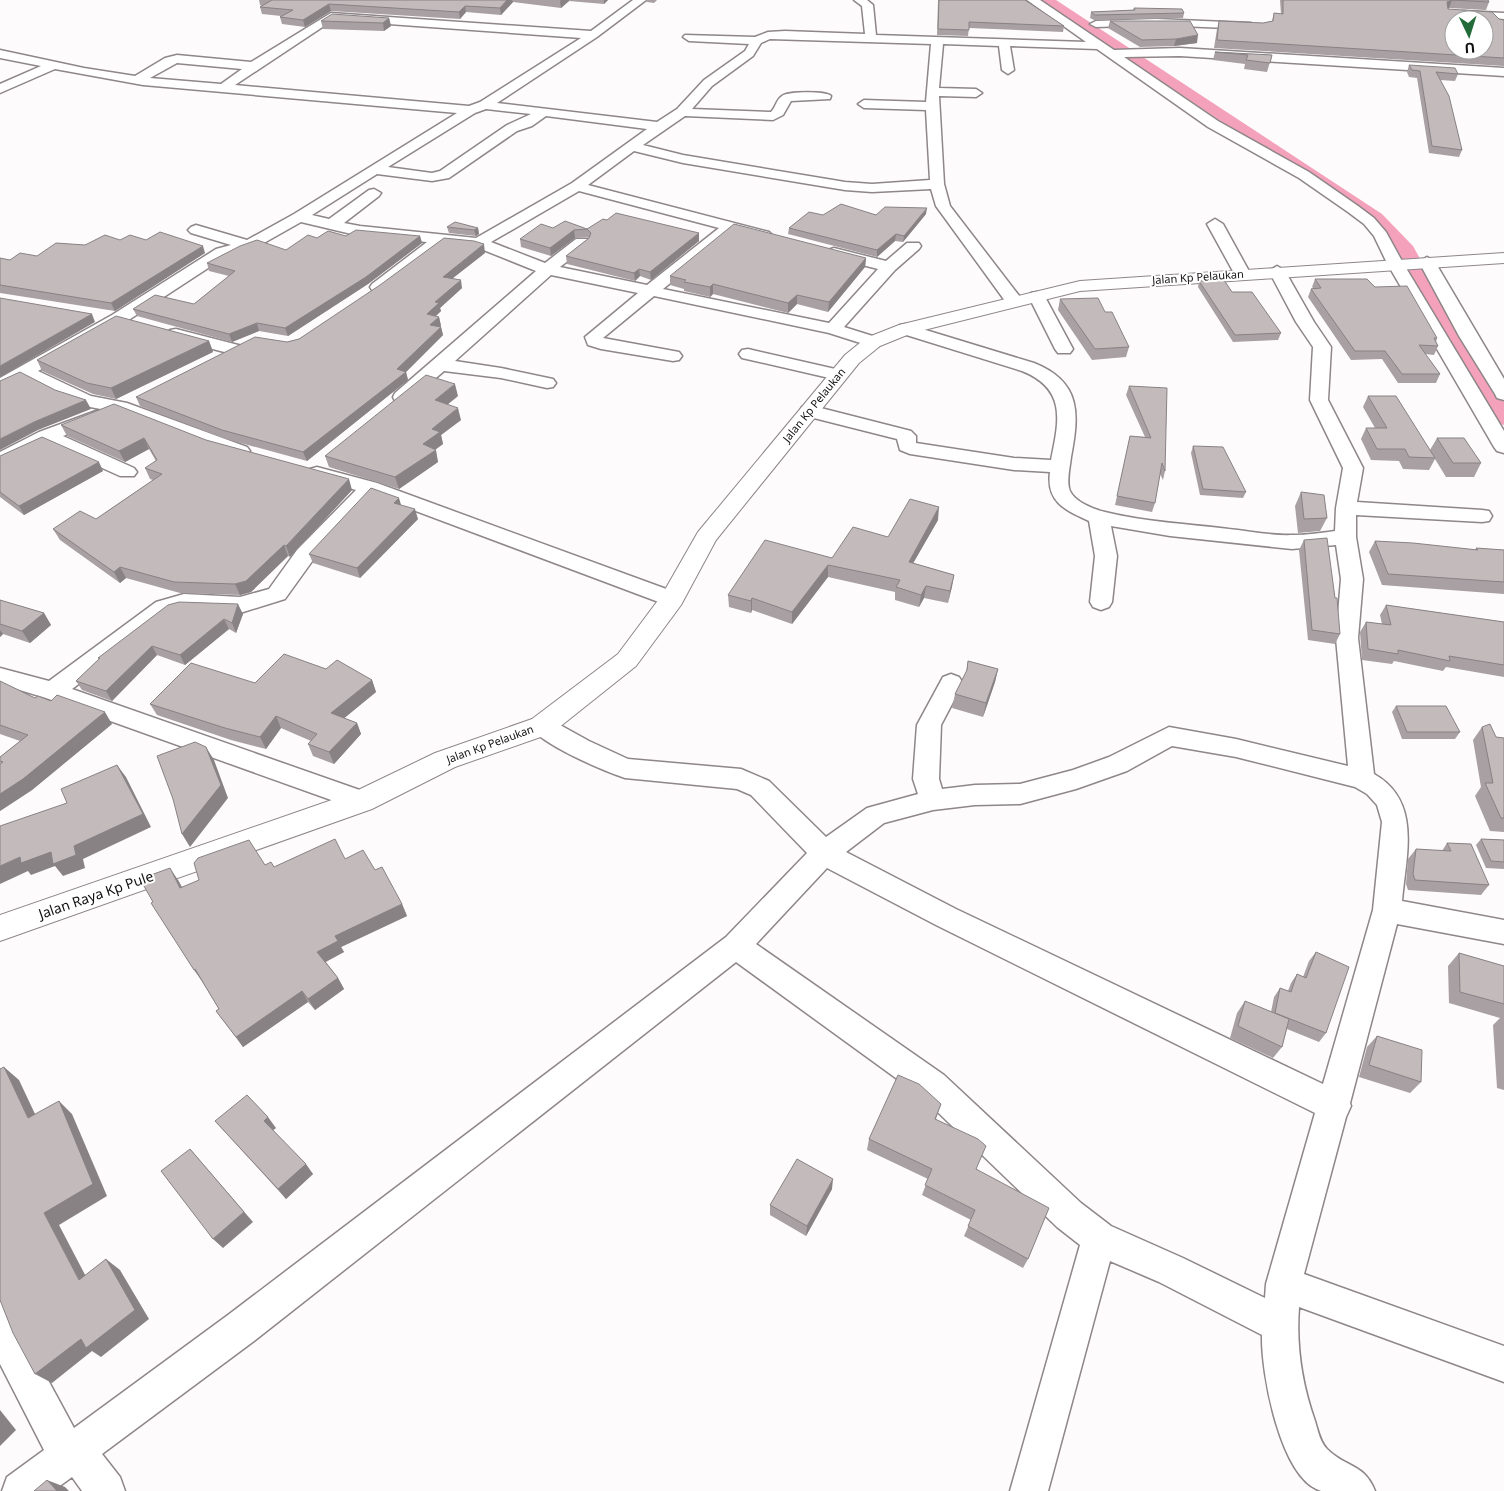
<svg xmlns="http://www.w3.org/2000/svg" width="1504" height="1491" font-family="'Noto Sans',sans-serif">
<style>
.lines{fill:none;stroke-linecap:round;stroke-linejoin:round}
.canal{fill:#f4a2bb;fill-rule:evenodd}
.minor-casing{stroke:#8e8688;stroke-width:3}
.tertiary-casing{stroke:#8e8688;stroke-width:2}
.minor{fill:#fff;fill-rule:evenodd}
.tertiary{fill:#fff;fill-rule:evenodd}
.wall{fill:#a8a0a2}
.shaded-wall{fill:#888284}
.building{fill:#c3babc;stroke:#888284;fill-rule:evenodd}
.labels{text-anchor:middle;stroke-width:4;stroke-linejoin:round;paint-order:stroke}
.far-street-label{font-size:11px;fill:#120f10;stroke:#fff}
.street-label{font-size:14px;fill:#120f10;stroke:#fff}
</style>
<rect width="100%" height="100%" fill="#fefbfc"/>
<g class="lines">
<!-- canal -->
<path class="canal" d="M1041 0H1056L1382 214 1413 246 1449 311 1504 400V425L1496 423 1493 418 1429 311 1396 248 1370 222Z"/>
<defs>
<path id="minor" d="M633 0H646L597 37 497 103 657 122 677 109 704 80 745 51 749 44 689 41 683 37 685 35 755 37 768 32 785 31 865 34 862 6 854 0H867L873 5 876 35 1086 42 1027 0H1040L1114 50 1180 48 1504 68V76L1180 56 1124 57 1218 121 1309 172 1358 206 1374 218 1386 232 1403 263 1504 431V453L1497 451 1494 447 1387 263 1374 236 1364 224 1348 212 1299 178 1208 127 1097 49 1010 46 1014 70 1008 74 1002 70 999 46 943 44 939 88 976 89 982 93 976 97 939 96 944 184 950 206 1020 297 1022 301 1020 305H1008L936 206 931 189 872 192 845 190 683 163 634 151 588 185 769 232 772 235 764 240 733 232 663 289 829 323 878 269 828 256 826 253 828 250 834 248 886 261 907 243H919L921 246 919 249 895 270 844 327 879 338 882 342 879 346 873 347 829 333 654 296 603 338 679 352 682 356 679 360 673 361 601 349 588 345 585 337 638 293 551 275 455 361 501 368 553 379 556 383 553 387 547 388 501 378 444 371 409 401H395L393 397 395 393 536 271 476 247 445 244 384 290H372L370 287 372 284 427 242 360 236 301 222 255 248 228 255 124 323 38 371 91 396 127 403 247 447 250 451 247 455H233L116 412 80 405 61 398 25 378 0 390V378L112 315 216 249 231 245 191 233 188 230 191 227 196 225 247 240 294 214 457 113 143 85 55 69 0 93V84L41 66 0 58V50L84 68 135 76 165 58 177 55 251 62 331 13 591 31ZM333 20 581 38 480 102 469 106 235 85ZM770 39 931 44 926 102 864 100 858 104 864 108 926 110 930 180 872 184 845 182 683 155 643 145 685 116 773 120 783 115 791 101 830 99 831 96C827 91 788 91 782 96 776 100 776 107 771 112L692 109 712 86 753 56 761 43ZM177 63 242 69 221 84 150 78ZM486 109 531 114 507 125 440 171 432 173 388 167 475 113ZM546 116 647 129 572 183 476 238 360 226 344 223 379 196 381 193 374 189 369 190 329 219 312 215 377 174 432 181 449 178 517 131 532 126ZM579 191 719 228 647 285 560 267 588 245 590 242 588 239H576L545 263 491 242Z
M1462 11 1504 13V19L1458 16 1456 14Z
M1156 19 1251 23 1257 26 1251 29 1156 25 1096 27 1090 24 1096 21Z
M1215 219 1223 224 1250 273 1248 276H1236L1234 273 1207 224Z
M1427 257 1435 262 1504 379V400L1497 398 1495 394 1459 336 1419 262Z
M1277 266 1285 271 1314 322 1331 347 1328 400 1363 468 1357 502 1482 510 1489 511 1492 516 1489 521 1482 522 1356 515V537L1363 579 1358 638 1374 774C1422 801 1406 855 1402 901L1504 920V944L1397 924 1350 1103 1351 1106 1346 1117 1304 1274 1504 1346V1382L1299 1307C1296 1347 1302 1384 1315 1421 1318 1431 1320 1442 1327 1449 1346 1468 1364 1463 1375 1491 1361 1491 1334 1491 1321 1491 1280 1479 1261 1372 1262 1335L1159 1282 1110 1261 1048 1491H1010L1080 1245 1057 1227 922 1097 736 962 254 1341 102 1454 120 1477 125 1491H82L72 1477 53 1491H2L7 1477 44 1450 0 1364V1301L13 1306 28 1343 74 1428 228 1315 726 937 807 853 751 795 737 789 625 778C604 771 540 744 530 726L533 720 542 717 551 720 589 741 628 759 741 769 769 781 826 837 867 808 918 794 913 779 917 725 943 677 951 674 959 677 963 683 941 725 939 779 942 789 975 785 1020 784 1073 770 1109 757 1169 727 1236 739 1348 766 1336 638 1341 579 1336 545 1292 549 1170 536 1111 526 1117 556 1112 602 1109 607 1101 610 1093 607 1090 602 1095 556 1089 521C1065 510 1046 502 1050 472L1014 470 910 454 900 450 897 439 802 415 800 411 802 407 809 405 911 431 916 436V443L1014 458 1051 460C1059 421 1067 389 1022 371L900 333 897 329 900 325 906 324 1034 363C1082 382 1079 415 1071 457 1070 467 1066 482 1070 491 1075 502 1095 510 1105 512 1146 522 1188 524 1229 529 1250 531 1272 536 1293 535 1307 535 1321 533 1335 531L1336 508 1343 468 1310 400 1313 347 1296 322 1269 271ZM1172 746 1236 757 1355 787 1367 794 1377 805 1382 822 1373 910 1323 1084 956 909 846 852 884 823 933 810 975 805 1020 804 1076 789 1127 771ZM827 868 936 925 1315 1113 1266 1284 1265 1298 1183 1258 1111 1226 1081 1203 944 1075 756 944Z
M1037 292 1043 293 1045 297 1073 349 1070 353H1058L1055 349 1029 297 1031 293Z
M176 329 242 346 245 350 242 354 236 355 170 338 167 334 170 330Z
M748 349 844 371 847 375 844 379 838 380 742 358 739 354 742 350Z
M96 411 103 413 105 417 103 421 63 436 134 468 137 472 134 476H120L47 443 0 466V452L39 432Z
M317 467 377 483 680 594 683 599 680 604 672 606 664 604 373 495 313 560 285 599 240 613 184 610 172 613 72 689 371 794 375 801 371 808 362 811 46 698 0 684V668L49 681 156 602 184 594 240 597 269 589 297 550 356 490 310 477 307 473 310 469Z"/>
<path id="tertiary" d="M1504 253V263L1080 291 912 333 880 346 859 363 716 540 681 605 636 666 552 733 455 767 372 809 0 941V915L352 793 435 753 532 719 618 654 662 595 698 532 845 355 866 338 899 325 1080 281Z"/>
</defs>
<!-- minor casing -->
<use href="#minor" class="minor-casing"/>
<!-- tertiary casing -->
<use href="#tertiary" class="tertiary-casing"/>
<!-- minor -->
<use href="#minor" class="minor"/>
<!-- tertiary -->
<use href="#tertiary" class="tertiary"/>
</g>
<!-- wall -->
<path class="wall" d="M259 0H608L604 4 569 1 561 8 513 2 501 15 466 12 460 19 331 11 305 27 282 24 280 17 281 16 262 14 260 7 262 6 260 5Z
M646 0H657L654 3 647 2Z
M938 0H1025L1064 26 1063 32 969 28 968 36 937 35Z
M1280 0H1488L1489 2 1486 10 1449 8 1448 9 1504 20V66L1214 48 1217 29 1219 21 1263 23 1272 21 1274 13 1281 14Z
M1134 8 1184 13 1183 18 1094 20 1090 18 1091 12 1133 10Z
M389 18 391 26 384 31 323 29 321 21Z
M1110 21 1197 43 1174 46 1140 47 1108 28Z
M1215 52 1272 55 1267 72 1244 69 1245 64 1213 60Z
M1409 65 1458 74 1455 81 1440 80 1462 150 1459 157 1429 153 1417 78 1409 77 1407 72Z
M926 214 903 242 895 241 877 257 788 234 789 228 823 215Z
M447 227 478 228 479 234 476 236 449 233Z
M553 228 587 229 699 241 651 280 640 276 635 281 567 264 566 256 589 238 588 237 575 238 551 256 521 247 520 239Z
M346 236H420L422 243 368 284 288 336 259 331 232 342 137 316 133 309 194 304 229 276 209 271 207 263 286 250 317 238Z
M120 240H146L205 253 115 311 0 293V258L10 260 37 256 85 245Z
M485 253 453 278 462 288 440 308 441 311 435 317H439L441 326 440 327H441L443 335 406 372 408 380 307 461 226 439 140 406 136 397 287 342 299 339Z
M866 258 865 267 828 312 797 304 788 313 713 294 710 297 684 291V289L670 285V276Z
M1315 279 1375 287 1437 338 1436 342 1438 346 1434 355 1425 354 1440 374 1436 383H1398L1382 359 1351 360 1308 297 1311 289 1313 288 1312 287Z
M1199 281 1232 292 1281 333 1278 340 1233 342 1198 287Z
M1060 299 1105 312 1129 347 1126 357 1092 360 1058 310Z
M209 341 213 352 116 399 93 394 42 371 37 360Z
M1129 386 1165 471 1163 480 1160 474 1155 503 1152 512 1115 505 1130 436 1145 437 1126 395Z
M458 396 447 405 461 420 441 435 443 444 435 450 438 462 399 489 329 467 325 456Z
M1368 396 1430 450 1437 438 1481 463 1474 477H1446L1435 459 1429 470 1403 469 1399 461 1371 460 1361 439 1366 428H1375L1363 407Z
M61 425 206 440 352 490 290 557 288 556 251 592 240 595 180 593 126 578 120 583 60 540 53 529 96 519 153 480 150 479 145 468 156 461 149 449 125 462 67 436Z
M1193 446 1246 492 1243 498 1200 495 1191 453Z
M0 456 103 471 24 515 0 497Z
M1301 492 1327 518 1320 531 1298 533 1295 506Z
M401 505 418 519 360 578 313 563 309 554Z
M938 520 913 563 954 575 948 603 924 598 919 607 895 600V592L828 577 792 624 752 610 751 613 729 607 728 595Z
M1304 540 1340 634 1335 644 1308 640 1299 550Z
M1375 541 1475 550 1476 548 1504 550V594L1382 585 1369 552Z
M0 600 44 613 51 625 30 643 3 634 0 637Z
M1386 605 1504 622V677L1446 667 1443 671 1394 661 1392 664 1362 660 1360 632 1366 622 1382 624 1380 615Z
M243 614 236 633 229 629 185 665 157 655 112 701 82 690 76 681 99 659 98 658Z
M968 661 998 669 995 682 983 717 952 708 955 694 966 673Z
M326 669 372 680 376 692 344 718 357 723 361 734 334 764 313 756 308 744 311 741 281 728 266 749 231 740 157 715 150 704Z
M0 681 35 698 112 724 32 790 0 811V764H1L0 762V757L20 741 0 734Z
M1396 706 1460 732 1455 739H1402L1392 712Z
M1482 727 1496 737 1504 738V832L1490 831 1475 796 1481 787 1473 740Z
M1481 839 1504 840V869L1486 868 1476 845Z
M1447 843 1489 885 1481 895 1408 890 1406 884 1408 859 1416 849 1442 851Z
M345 859 375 870 402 904 407 916 341 947 344 952 326 962 338 978 344 989 315 1010 308 1002 243 1047 216 1011 219 1009 153 902 178 880 182 887 265 865 274 867Z
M1316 952 1326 1033 1319 1042 1287 1029 1282 1047 1273 1058 1230 1038 1237 1013 1245 1001 1271 1012 1274 997 1280 988 1288 991 1291 983 1297 974 1303 977 1309 961Z
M1459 953 1504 966V1090L1497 1088 1493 1025 1500 1018 1449 1003 1448 966Z
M1377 1036 1421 1082 1410 1093 1359 1077 1367 1047Z
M941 1104 936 1119 977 1169 1028 1259 1023 1268 964 1236 971 1220 922 1195 928 1179 867 1150 869 1139Z
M215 1121 276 1128 273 1130 313 1174 286 1199Z
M832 1189 806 1236 770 1215V1205Z"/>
<!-- shaded-wall -->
<path class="shaded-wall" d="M507 0H512L513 2 501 15 500 8Z
M561 0H569V1L561 8 560 1Z
M604 0H608L604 4Z
M1452 0 1449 8 1444 10 1447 2Z
M329 4 331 11 305 27 303 20Z
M465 6 466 12 460 19 459 12Z
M389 18 391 26 384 31 383 23Z
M1198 35 1197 43 1174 46 1176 39Z
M927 208 926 214 903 242 904 236Z
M478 228 479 234 476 236 474 230Z
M574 230 575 238 551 256 550 248Z
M699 233V241L651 280 650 272Z
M896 234 895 241 877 257V250Z
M420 236 422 243 368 284 288 336 285 328Z
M484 244 485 253 444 285 443 277Z
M203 246 205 253 115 311 111 303Z
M866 258 865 267 828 312 829 302Z
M639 269 640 276 635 281 634 273Z
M461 280 462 288 440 308 441 311 428 323 427 314 435 302Z
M713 284V294L710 297V287Z
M797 295V304L788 313V303Z
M92 314 95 322 0 377V366Z
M439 317 441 326 432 333 430 325Z
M257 323 259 331 232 342 229 334Z
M441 327 443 335 404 374 406 372 408 380 307 461 303 452 397 369Z
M209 341 213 352 116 399 111 388Z
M455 384 458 396 438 412 435 400Z
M86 400 91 409 38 430 0 450V439L34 422Z
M458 408 461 420 441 435 443 444 426 456 423 444 432 429Z
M144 438 149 449 125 462 119 451Z
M436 450 438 462 399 489 395 477Z
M99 462 103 471 24 515 19 506Z
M349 479 352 490 290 557 286 546Z
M399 498 402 508 394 503Z
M939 507 938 520 907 574 909 562Z
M415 509 418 519 360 578 357 568Z
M284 545 288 556 251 592 240 595 235 584Z
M828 565V577L792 624V612Z
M120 567 126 578 120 583 114 572Z
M954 575 952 587 948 603 950 591Z
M926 586 924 598 919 607 921 595Z
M752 598V610L751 613V601Z
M238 604 243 614 236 633 232 623Z
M44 613 51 625 30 643 22 631Z
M224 619 229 629 185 665 180 655Z
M0 630 3 634 0 637Z
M152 646 157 655 112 701 106 691Z
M998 669 995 682 983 717 986 703Z
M372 680 376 692 336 725 331 713Z
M105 712 112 724 32 790 0 811V794Z
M276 716 281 728 266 749 260 737Z
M357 723 361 734 334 764 329 752Z
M206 747 214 760 228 798 190 847 182 834Z
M117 765 126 777 151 827 83 859 85 868 63 876 55 866 31 875 28 871 0 884V866L20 857 51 852 74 846Z
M170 868 178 880 188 899 180 888Z
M402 904 407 916 341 947 344 952 323 963 317 952 335 936Z
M195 969 203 980 202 981 194 970Z
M338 978 344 989 315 1010 308 999Z
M302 991 308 1002 243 1047 236 1037Z
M4 1067 19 1080 43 1131 28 1118Z
M59 1101 72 1114 107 1196 59 1225 93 1290 79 1280 44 1213Z
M268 1117 276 1128 272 1131 264 1121Z
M190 1149 253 1222 223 1248 213 1239Z
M306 1164 313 1174 286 1199 278 1189Z
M833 1179 832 1189 806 1236 807 1226Z
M106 1259 120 1270 149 1319 101 1357 92 1351 52 1383 35 1374Z
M0 1410 16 1430 0 1446Z
M47 1480 65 1487 69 1491H57Z"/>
<!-- building -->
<path class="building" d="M272 0H507L500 8 465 6 459 12 329 4 303 20 280 17 293 10 260 7Z
M939 0H1025L1064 26 969 22V30L938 29Z
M1283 0H1488L1489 2 1452 0 1447 2 1448 9 1492 12 1499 19 1504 20V58L1217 40 1219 21 1263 23 1273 21 1274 13 1283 14ZM1454 20H1484V50H1454Z
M1134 8 1182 9 1184 13 1095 15 1091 12 1135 10Z
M332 14 389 18 383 23 321 21Z
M1110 21H1190L1198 35 1176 39 1142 40Z
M1215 52 1272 55 1270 63 1246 60 1248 55Z
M1409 65 1455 68 1458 74 1436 72 1449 96 1462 150 1432 146 1420 71 1412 70Z
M841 204 876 215 885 207 927 208 904 236 896 234 877 250 789 228 809 212 823 215Z
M616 213 699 233 650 272 639 269 634 273 566 256 589 238 591 233 587 229 574 230 550 248 520 239 541 224 553 228 565 221 587 229 603 219 607 220Z
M455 222 478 228 474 230 447 227Z
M734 224 866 258 829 302 797 295 788 303 713 284 710 287 684 282 686 280 670 276Z
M356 230 420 236 366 277 285 328 257 323 229 334 133 309 155 295 194 304 235 271 207 263 240 246 257 240 286 250 308 235 317 238 328 231 346 236Z
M160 232 203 246 111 303 0 285V258L10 260 20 253 37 256 56 243 85 245 105 235 120 240 130 235 146 240Z
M444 238 474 241 484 244 443 277 461 280 435 302 439 303 427 314 439 317 430 325 441 327 397 369 406 372 303 452 222 430 136 397 255 337 287 342 299 339 380 285Z
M1315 279H1367L1375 287 1407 286 1437 338H1434L1438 346 1419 345 1440 374H1402L1385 351H1355L1311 289 1321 288Z
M1224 280 1232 292H1252L1281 333 1235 335 1199 281Z
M0 298 92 314 0 366Z
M1098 298 1105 312H1112L1129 347 1095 349 1060 299Z
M116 316 209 341 111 388 87 383 37 360Z
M20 372 55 390 86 400 34 422 0 439V381Z
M426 375 455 384 435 400 458 408 432 429 440 432 423 444 436 450 395 477 325 456Z
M1129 386 1167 388 1165 471 1162 463 1155 503 1117 496 1130 436 1151 438Z
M1368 396H1396L1435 458 1409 457 1405 449H1377L1366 428H1387Z
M114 404 206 440 349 479 286 546 284 545 246 581 235 584 174 582 120 567 114 572 53 529 80 511 96 519 162 474 145 468 157 460 144 438 119 451 61 425Z
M42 437 99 462 19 506 0 492V456Z
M1437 438H1464L1481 463H1453Z
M1193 446 1223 447 1246 492 1203 489Z
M371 488 399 498 394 503 415 509 357 568 309 554Z
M1301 492 1324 495 1327 518 1304 519Z
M910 499 939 507 909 562 954 575 950 591 926 586 921 595 896 587 900 580 828 565 792 612 752 598 751 601 728 595 765 540 832 558 853 527 888 537Z
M1327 538 1335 598H1337L1340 634 1312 630 1304 540Z
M1375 541 1413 543 1478 550 1476 548 1504 550V582L1388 574Z
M0 600 44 613 22 631 0 624Z
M179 602 238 604 232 623 224 619 180 655 152 646 106 691 76 681 100 658H98L168 605Z
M1386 605 1504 622V665L1449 656 1450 661 1398 650V654L1368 649 1366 622 1391 625Z
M284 654 326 669 337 660 372 680 331 713 357 723 329 752 308 744 317 734 276 716 260 737 225 728 150 704 191 663 255 683Z
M968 661 998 669 986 703 955 694 967 670Z
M0 681 35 698 38 696 51 701 57 695 105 712 23 779 0 794V764L3 762 0 761V757L28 735 0 725Z
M1396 706H1446L1460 732H1407Z
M1490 724 1496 737 1504 738V818H1501L1485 783H1493L1482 727Z
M195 742 206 747 221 785 182 834 173 799 157 756Z
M117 765 143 814 74 846 76 855 53 864 51 852 21 863 20 857 0 866V826L67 803 61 789Z
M335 839 345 859 363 850 375 870 382 867 402 904 335 936 338 941 317 952 338 978 308 999 302 991 236 1037 216 1011 219 1009 195 969 194 970 151 903 153 902 140 879 170 868 180 888 199 880 194 863 198 858 249 840 265 865 271 862 274 867Z
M1481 839 1504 840V862L1491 861Z
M1447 843 1471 844 1489 885 1415 880 1413 874 1416 849 1451 851Z
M1316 952 1349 967 1326 1033 1275 1013 1280 988 1291 992 1297 974 1306 978Z
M1459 953 1504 966V1004L1460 992Z
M1245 1001 1289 1019 1282 1047 1238 1026Z
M1377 1036 1422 1050 1421 1082 1369 1065Z
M4 1067 28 1118 59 1101 93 1184 44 1213 79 1280 106 1259 135 1310 86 1348 81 1339 35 1374 13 1333 0 1300V1069Z
M898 1075 919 1084 941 1104 935 1119 978 1139 986 1146 976 1169 1049 1208 1028 1259 968 1226 975 1210 925 1185 932 1169 869 1139Z
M247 1095 268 1117 264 1121 306 1164 278 1189 215 1121Z
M190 1149 244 1212 213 1239 161 1171Z
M797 1159 833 1179 807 1226 770 1205Z
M47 1480 57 1491H34Z"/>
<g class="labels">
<!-- far-street labels -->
<g class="far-street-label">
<text transform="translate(1198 277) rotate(-4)" y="4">Jalan Kp Pelaukan</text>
<text transform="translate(814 405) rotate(-51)" y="4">Jalan Kp Pelaukan</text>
<text transform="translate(490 744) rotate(-20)" y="4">Jalan Kp Pelaukan</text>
</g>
<!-- street labels -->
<g class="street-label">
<text transform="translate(96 895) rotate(-19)" y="5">Jalan Raya Kp Pule</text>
</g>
</g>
<!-- north arrow -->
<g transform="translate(1469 35) rotate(176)"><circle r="24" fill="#ffffff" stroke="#a09f9f"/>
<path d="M0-4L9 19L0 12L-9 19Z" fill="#236c39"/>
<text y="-8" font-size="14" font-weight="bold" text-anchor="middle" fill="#120f10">U</text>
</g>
</svg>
